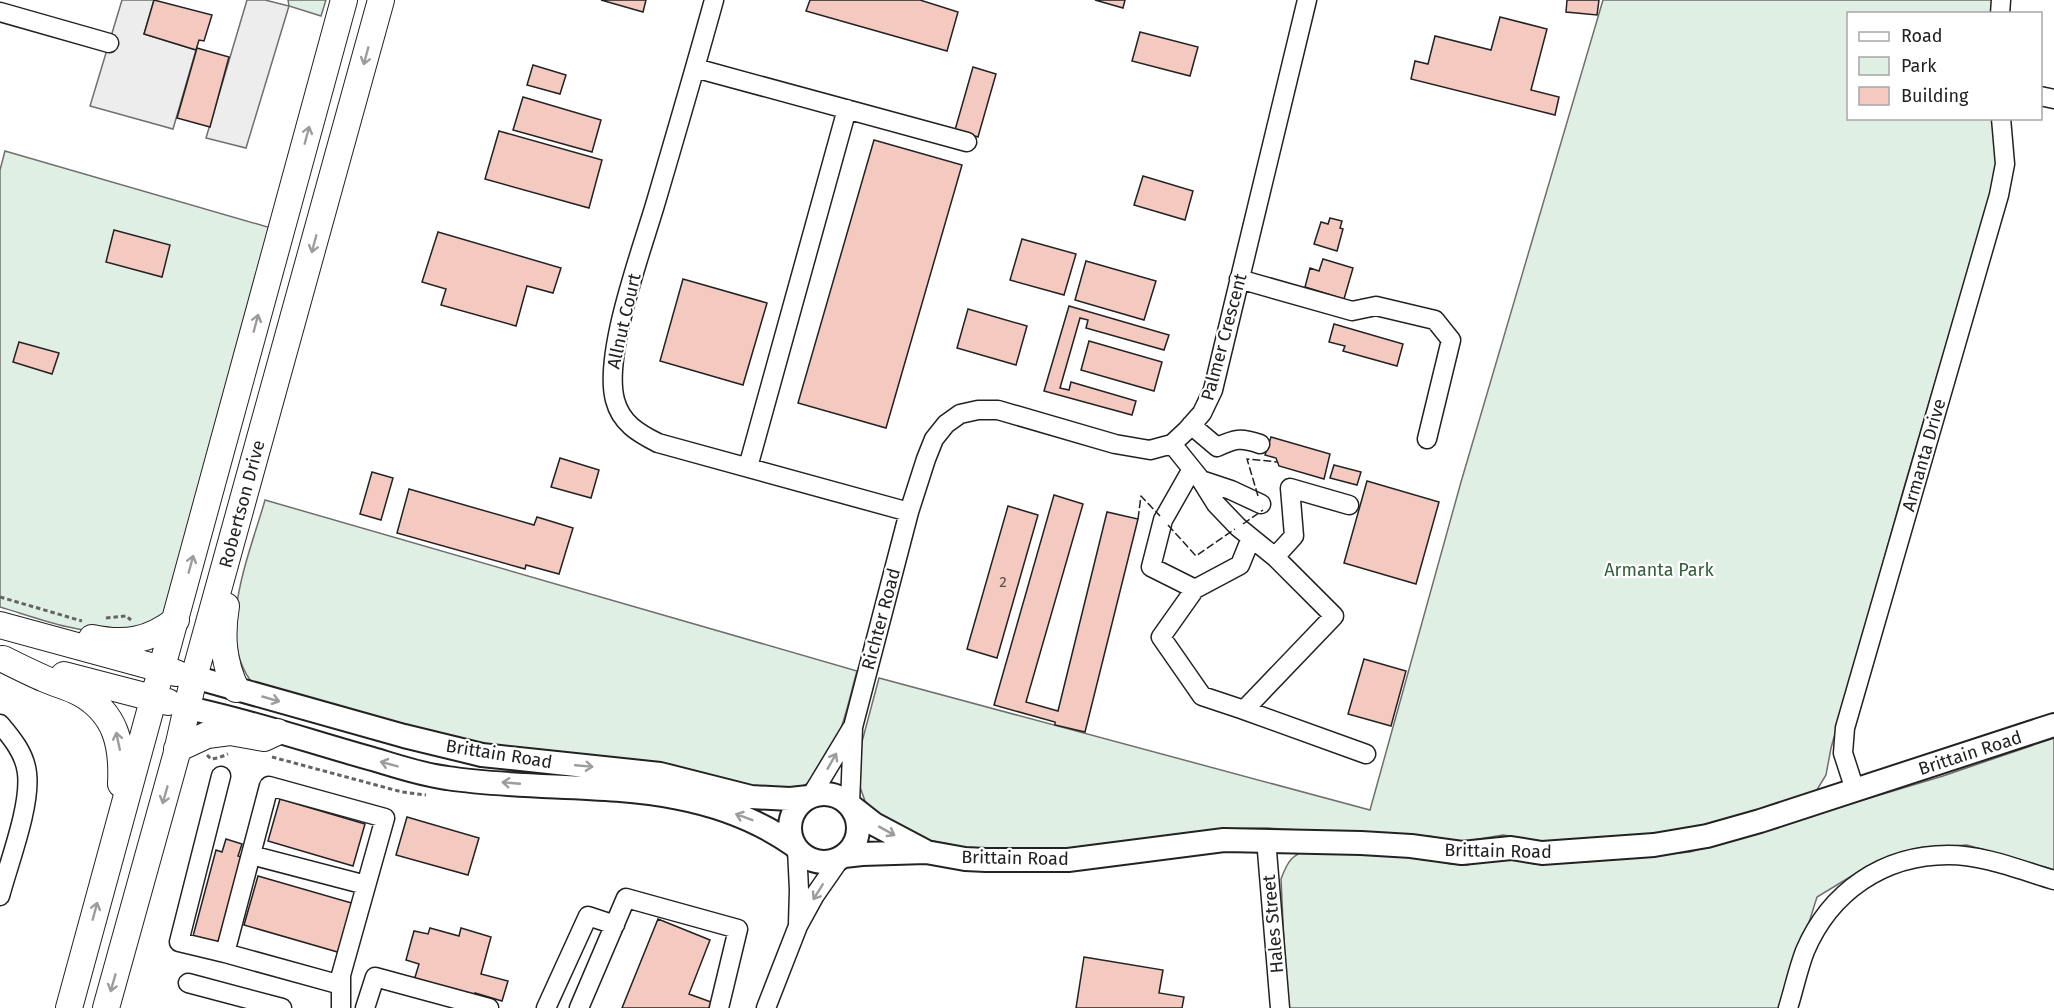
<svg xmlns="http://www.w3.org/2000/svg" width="2054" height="1008" font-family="'Fira Sans',sans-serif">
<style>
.green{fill:#e0efe3;stroke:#6f6f6f;stroke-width:1.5}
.parking{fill:#ededed;stroke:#6f6f6f;stroke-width:1.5}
.building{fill:#f3c9c0;stroke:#222;stroke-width:1.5}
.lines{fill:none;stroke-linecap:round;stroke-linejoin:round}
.minor-casing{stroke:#222;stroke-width:21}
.major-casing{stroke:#222;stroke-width:26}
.highway-casing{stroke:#222;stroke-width:28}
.path{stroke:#646464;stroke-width:3;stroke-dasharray:4.5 3;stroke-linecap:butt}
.minor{stroke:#fff;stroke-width:18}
.major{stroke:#fff;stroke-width:22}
.highway{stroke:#fff;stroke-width:26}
.fence{stroke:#222;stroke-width:1.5;stroke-dasharray:8 3;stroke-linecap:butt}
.oneway{stroke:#9c9c9c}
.labels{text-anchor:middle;stroke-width:4.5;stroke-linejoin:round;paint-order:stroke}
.number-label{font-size:15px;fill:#564c4a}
.street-label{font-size:18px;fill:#222;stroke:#fff}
.park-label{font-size:18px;fill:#2f5e38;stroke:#fff}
</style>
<rect width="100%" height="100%" fill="#fff"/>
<!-- green -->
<path class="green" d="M288 0H326L321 16 289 6Z
M1603 0H1995L1993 13 1848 14V118L1993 119 1996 163 1990 195 1903 491 1831 748 1826 775 1815 793 1711 827 1607 841H1540L1503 835 1461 842 1429 836 1363 834 1267 828 1220 829 1154 837 1097 848 1038 852 974 849 923 839 879 817 865 801 859 784V753L879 678 1370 810 1461 482Z
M5 151 271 228 163 617C148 625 132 633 114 633 76 633 37 618 0 607V170Z
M265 500 857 671C846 709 839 759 806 784 799 789 787 790 779 792L488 750 255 686C212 638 250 554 265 500Z
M2054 738V870L1967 845 1919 848 1868 866 1817 897 1782 1008H1287L1281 879C1288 860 1292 855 1311 848L1437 859 1450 864 1467 865 1490 860 1512 858 1534 864 1584 862 1690 852 1943 776Z"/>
<!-- parking -->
<path class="parking" d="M122 0H154L144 34 196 50 173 129 90 106Z
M247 0H265L289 6 246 148 206 138Z"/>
<!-- building -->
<path class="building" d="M154 0 212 15 204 41 199 40 196 50 144 34Z
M601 0H646L643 12Z
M810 0H920L958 12 947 51 806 11Z
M1095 0H1125L1123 8Z
M1567 0H1599L1597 15 1566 12Z
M1500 17 1547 29 1531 90 1559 97 1555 115 1411 79 1415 61 1428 64 1435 36 1491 50Z
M1140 32 1198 47 1190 76 1132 61Z
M197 48 229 57 210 127 177 118Z
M533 65 566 75 560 94 527 85Z
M973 67 996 74 978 137 955 130Z
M523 97 601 120 592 152 513 130Z
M499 131 602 160 589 208 485 179Z
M874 140 962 165 886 428 798 403Z
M1143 176 1193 191 1185 220 1134 205Z
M1330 218 1342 221 1340 228 1343 229 1337 251 1314 244 1321 222 1328 224Z
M114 230 170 245 162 277 106 262Z
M438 232 561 268 553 293 527 286 516 326 441 305 446 289 422 282Z
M1022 239 1076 254 1064 295 1010 280Z
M1323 259 1353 268 1344 299 1305 287 1310 268 1319 271Z
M1086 261 1156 281 1144 320 1075 300Z
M683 279 767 303 743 385 660 361Z
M1069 306 1169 335 1164 350 1086 328 1088 320 1080 318 1060 388 1069 390 1071 382 1136 401 1132 415 1044 391Z
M968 309 1027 326 1016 365 957 348Z
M1334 324 1403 344 1397 366 1343 351 1345 346 1329 342Z
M1089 341 1162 362 1154 391 1081 370Z
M19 342 59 353 52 374 13 362Z
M1271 437 1330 454 1324 479 1279 466 1276 458 1265 455Z
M560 458 599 470 591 498 551 487Z
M1334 465 1361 472 1357 485 1330 478Z
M372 472 393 478 381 520 360 514Z
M1367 481 1439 502 1416 584 1344 563Z
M409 489 534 525 537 517 573 528 559 574 526 565 525 569 397 533Z
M1054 495 1083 504 1026 702 1058 711 1107 512 1138 519 1085 732 1055 725V722L994 705Z
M1008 506 1038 515 997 658 967 649Z
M1364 659 1406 671 1391 726 1348 714Z
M280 799 365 824 353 866 268 841Z
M407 817 479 838 468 875 396 855Z
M226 839 242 844 238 856 244 858 221 948 192 940 216 850 222 852Z
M258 876 355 904 341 953 244 925Z
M658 919 710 940 689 994 711 1002 709 1008H622Z
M430 928 459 936 461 928 491 937 481 974 508 981 502 1001 475 993 472 1002 413 984 419 964 406 960 414 931 428 934Z
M1084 957 1163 970 1159 993 1184 997 1182 1008H1076Z"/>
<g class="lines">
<defs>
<path id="minor" d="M714 0C695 69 675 137 655 205 641 252 603 355 615 400 621 423 638 433 658 443L909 512
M0 12 109 43
M2000 14 2001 0
M695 68 967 142
M2040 96 2054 99
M1239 279 1352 311 1376 306 1435 320 1451 340 1427 439
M1191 425 1217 447C1235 439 1240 437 1260 444
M1172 444 1201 480 1231 490 1261 504
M748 467 847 109
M1192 469 1163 520 1151 567 1195 589
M1201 480 1216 504 1238 527 1275 557 1294 536 1290 488 1349 505
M1275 557 1334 616 1244 710 1366 754
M1244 710 1202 696 1161 637 1195 589 1240 565 1251 538
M0 724C12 738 25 754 27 773 31 806 9 862 0 896
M221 776 179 942 225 953
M1855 790 1843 753 1845 728 1999 195 2005 164 2001 118
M811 796 852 728
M850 804 853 727 909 512 926 459 934 439 946 424 960 414 978 410H998L1115 444 1150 450 1172 444 1187 430 1202 413 1213 390 1307 0
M1266 839 1280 1008
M797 849 799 890 798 924
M251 855 366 885
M188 983 282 1008
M341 1008V975L385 818 269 786 225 953 341 985
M365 1008 375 977 489 1008
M546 1008 588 916 615 925
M579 1008 626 898 738 929 719 1008
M766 1008 798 926 815 895 840 859
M1788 1008C1794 989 1798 969 1805 951 1830 892 1883 855 1948 855 1984 855 2020 870 2054 880"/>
<path id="major" d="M194 677 404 736 482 755 660 774 751 797 790 799 809 797
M188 708C251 721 314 743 376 760 399 767 423 775 447 778 566 796 690 771 795 846
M790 828a34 34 0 1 1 68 0a34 34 0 1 1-68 0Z
M851 806 874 824 925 851
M844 856 862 854 926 852 965 859 986 860H1068L1224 840 1361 843 1411 846 1462 853 1511 848 1542 853 1654 845 1707 836 1760 821 2054 725"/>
<path id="highway" d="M226 606C221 636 223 662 236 689
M0 625 176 673
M92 638C125 645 149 641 176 620
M3 659C17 666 31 673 45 679 56 684 69 687 80 693 116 713 123 745 121 784
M64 675 168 702
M177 749 207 735 230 732 264 738 277 732
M69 1008 344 0
M106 1008 176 756 194 677 381 0"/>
</defs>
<!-- minor casing -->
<use href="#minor" class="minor-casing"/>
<!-- major casing -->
<use href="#major" class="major-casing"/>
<!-- highway casing -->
<use href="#highway" class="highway-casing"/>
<!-- path -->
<path class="path" d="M0 597 82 621
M106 618 126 616 131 620
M207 755 211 759 218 758 228 754
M272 757 402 792 426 795"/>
<!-- minor -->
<use href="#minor" class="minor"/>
<!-- major -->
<use href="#major" class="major"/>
<!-- highway -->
<use href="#highway" class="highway"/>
<!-- fence -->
<path class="fence" d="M1258 496 1247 459 1278 462
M1138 519 1141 496 1160 516
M1243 524 1263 510
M1168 525 1196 556 1235 529"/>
</g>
<!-- one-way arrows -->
<defs><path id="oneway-shaft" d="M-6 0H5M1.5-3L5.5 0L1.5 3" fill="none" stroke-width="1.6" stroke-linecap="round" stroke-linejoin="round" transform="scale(1.5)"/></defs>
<g class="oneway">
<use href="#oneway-shaft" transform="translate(366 56) rotate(105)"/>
<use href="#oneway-shaft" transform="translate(307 135) rotate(-75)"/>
<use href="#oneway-shaft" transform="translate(314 244) rotate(105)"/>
<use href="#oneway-shaft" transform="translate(256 323) rotate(-75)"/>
<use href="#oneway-shaft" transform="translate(191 564) rotate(-75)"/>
<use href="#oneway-shaft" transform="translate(271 699) rotate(16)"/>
<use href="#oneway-shaft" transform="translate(118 741) rotate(-102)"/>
<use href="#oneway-shaft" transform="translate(832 761) rotate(-60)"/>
<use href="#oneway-shaft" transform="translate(389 764) rotate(-165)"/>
<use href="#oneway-shaft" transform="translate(584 766) rotate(5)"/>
<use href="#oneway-shaft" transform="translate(511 783) rotate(-175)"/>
<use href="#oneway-shaft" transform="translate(165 795) rotate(106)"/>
<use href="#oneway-shaft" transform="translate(744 817) rotate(-159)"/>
<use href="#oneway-shaft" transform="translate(887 831) rotate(29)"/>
<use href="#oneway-shaft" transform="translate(818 892) rotate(122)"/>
<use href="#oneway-shaft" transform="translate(95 911) rotate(-75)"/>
<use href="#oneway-shaft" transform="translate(113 983) rotate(106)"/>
</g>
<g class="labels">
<!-- number labels -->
<g class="number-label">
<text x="1003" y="587">2</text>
</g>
<!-- street labels -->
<g class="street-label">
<text transform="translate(624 321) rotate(-77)" y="6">Allnut Court</text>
<text transform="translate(1224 337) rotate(-75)" y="6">Palmer Crescent</text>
<text transform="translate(1924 455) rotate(-74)" y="6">Armanta Drive</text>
<text transform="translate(242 504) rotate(-75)" y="6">Robertson Drive</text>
<text transform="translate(881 619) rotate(-75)" y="6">Richter Road</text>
<text transform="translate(1970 753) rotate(-18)" y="6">Brittain Road</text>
<text transform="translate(499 754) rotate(9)" y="6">Brittain Road</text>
<text transform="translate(1498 851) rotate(1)" y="6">Brittain Road</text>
<text transform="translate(1015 858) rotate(1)" y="6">Brittain Road</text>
<text transform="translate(1273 924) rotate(-95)" y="6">Hales Street</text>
</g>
<!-- park labels -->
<g class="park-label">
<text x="1659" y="576">Armanta Park</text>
</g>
</g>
<!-- legend -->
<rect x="1847" y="12" width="195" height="108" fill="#ffffff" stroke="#a7a7a7" stroke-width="1.5"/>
<rect x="1859" y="32" width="30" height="9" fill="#ffffff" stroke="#a7a7a7" stroke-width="1.5"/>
<text x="1901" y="42" font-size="18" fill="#222222">Road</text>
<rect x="1859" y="57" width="30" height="18" fill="#e0efe3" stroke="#a7a7a7" stroke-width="1.5"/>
<text x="1901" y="72" font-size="18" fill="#222222">Park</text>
<rect x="1859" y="87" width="30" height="18" fill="#f3c9c0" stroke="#a7a7a7" stroke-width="1.5"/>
<text x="1901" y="102" font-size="18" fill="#222222">Building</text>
</svg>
